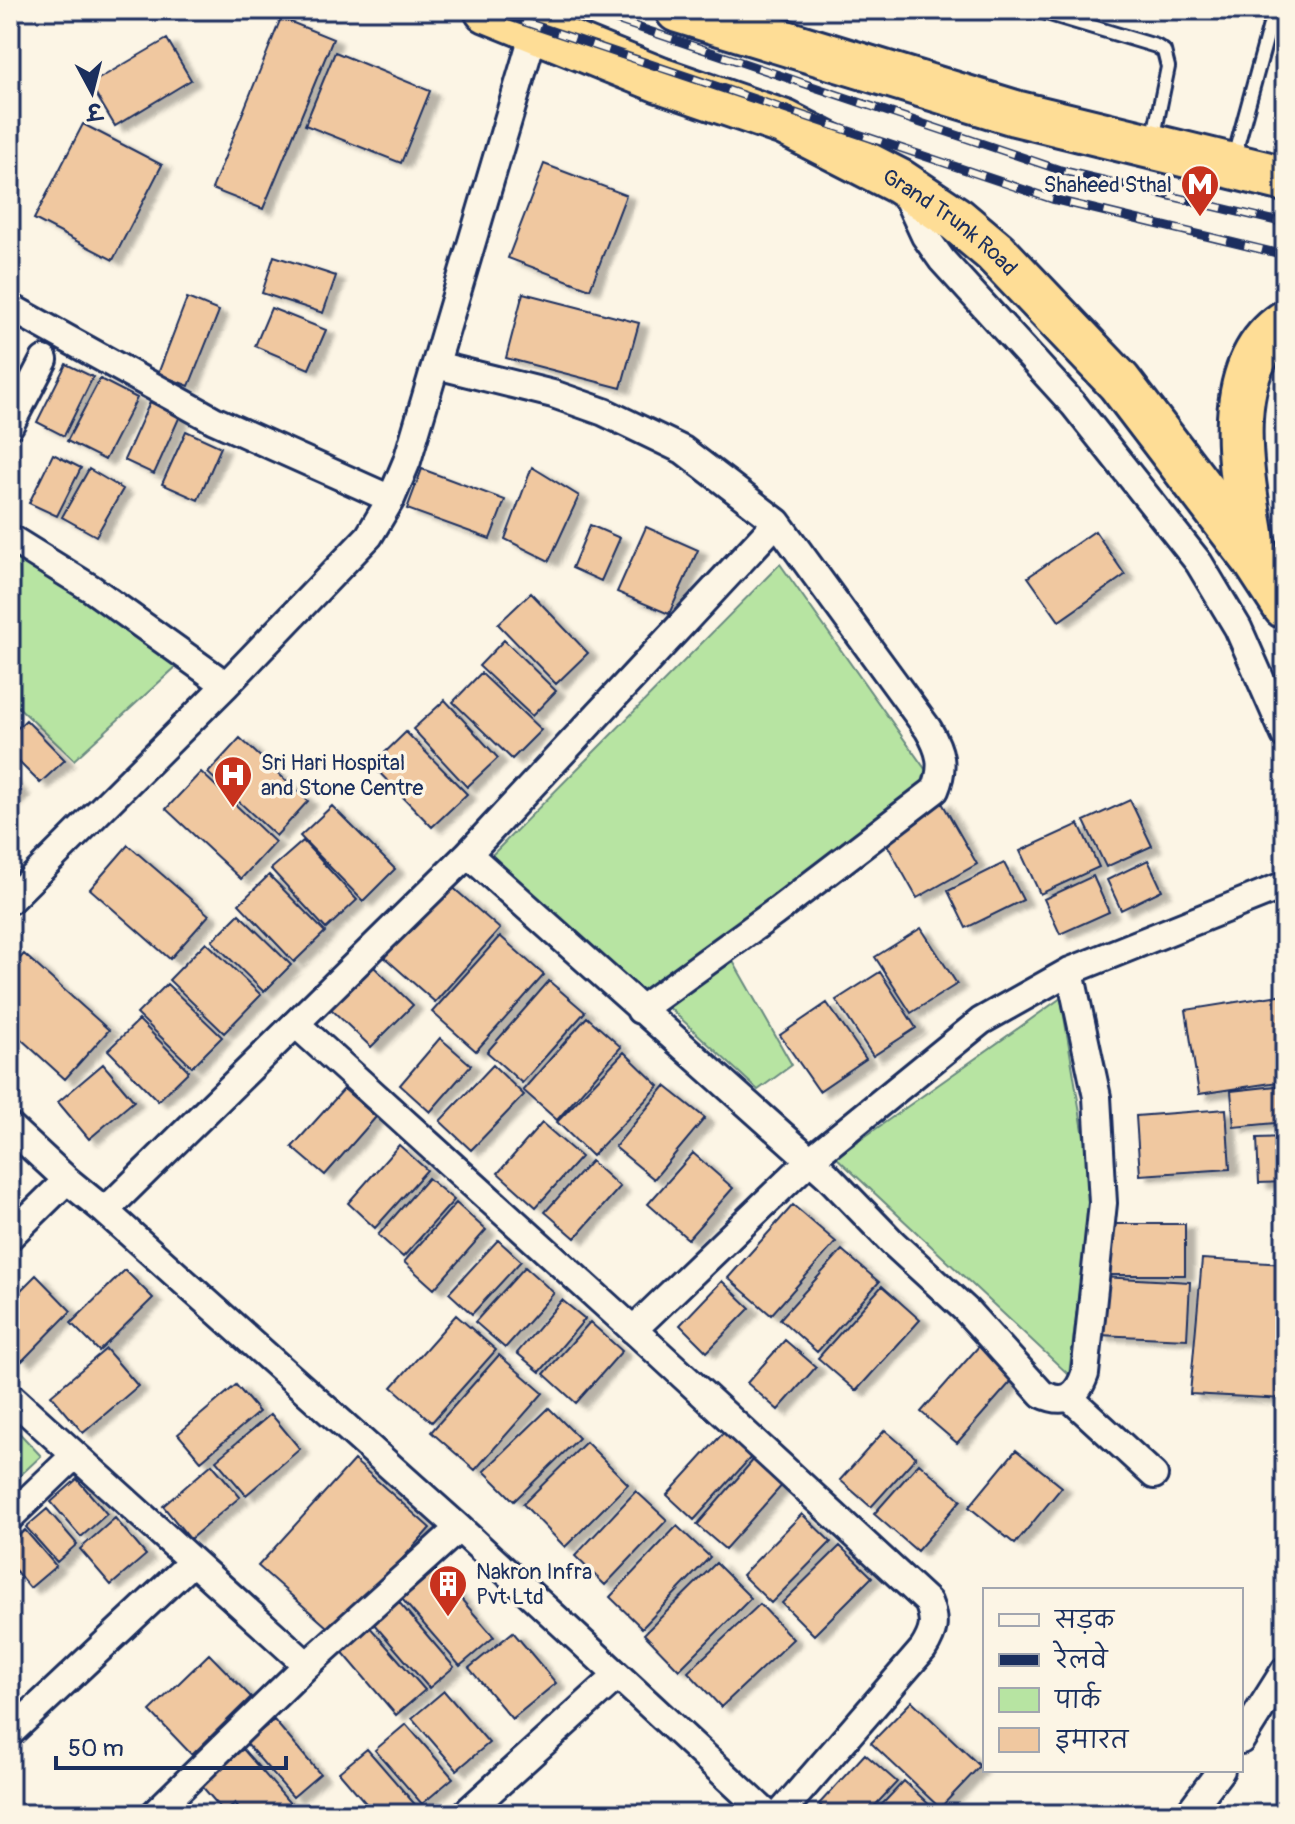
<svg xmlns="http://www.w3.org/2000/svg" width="1295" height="1824" font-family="Pangolin,'Playpen Sans Deva',sans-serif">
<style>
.green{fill:#b7e4a2;stroke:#698a80;stroke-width:2}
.building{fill:#f0c8a0;stroke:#1b2f5e;stroke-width:2;filter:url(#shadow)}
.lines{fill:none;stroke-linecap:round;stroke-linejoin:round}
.lane-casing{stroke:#1b2f5e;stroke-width:18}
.street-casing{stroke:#1b2f5e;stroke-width:32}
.highway-casing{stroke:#1b2f5e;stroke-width:50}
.lane{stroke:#fcf5e5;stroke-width:12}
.street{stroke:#fcf5e5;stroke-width:26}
.highway{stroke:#fedd96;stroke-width:44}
.rail-casing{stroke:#1b2f5e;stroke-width:9}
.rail{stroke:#fcf5e5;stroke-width:6;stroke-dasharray:18;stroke-linecap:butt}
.labels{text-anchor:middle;stroke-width:7;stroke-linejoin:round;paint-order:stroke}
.poi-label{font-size:22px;fill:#1b2f5e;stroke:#fcf5e5;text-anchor:start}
.street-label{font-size:22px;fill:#1b2f5e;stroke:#fcf5e5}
</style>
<defs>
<filter id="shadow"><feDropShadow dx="9" dy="5" stdDeviation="2" flood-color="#0004"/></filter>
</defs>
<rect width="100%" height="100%" fill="#fcf5e5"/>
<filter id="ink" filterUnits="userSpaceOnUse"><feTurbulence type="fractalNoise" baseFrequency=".0125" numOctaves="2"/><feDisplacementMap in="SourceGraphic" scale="16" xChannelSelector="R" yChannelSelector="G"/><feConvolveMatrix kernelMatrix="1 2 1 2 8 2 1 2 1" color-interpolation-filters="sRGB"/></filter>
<g filter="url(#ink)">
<!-- green -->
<path class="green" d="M10 547 179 664 74 760 10 699Z
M780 564 930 776 638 1000 492 855Z
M730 956 792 1065 758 1090 663 1002Z
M1061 998 1092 1185 1069 1375 836 1157Z
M10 1423 41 1456 10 1485Z"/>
<!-- building -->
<path class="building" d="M281 18 333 39 263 209 212 189Z
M167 39 191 80 115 126 90 84Z
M335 52 430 91 401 163 305 125Z
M83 124 162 165 113 260 34 219Z
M544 164 626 195 590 289 508 258Z
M274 256 336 276 323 313 262 293Z
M523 293 639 323 621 388 506 358Z
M187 298 219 311 189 386 158 374Z
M271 308 326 330 309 369 255 346Z
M66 364 93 377 64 436 37 422Z
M100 379 137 398 105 460 67 441Z
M150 402 180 416 154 474 124 460Z
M186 431 221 447 198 500 162 484Z
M53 454 81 468 57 516 29 503Z
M532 467 579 496 549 561 505 539Z
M89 469 123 489 96 536 62 517Z
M422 469 505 500 490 539 407 509Z
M590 525 620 538 601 581 572 568Z
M646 527 698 550 669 614 617 592Z
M1095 531 1125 575 1059 621 1028 577Z
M531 593 588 653 556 684 498 624Z
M504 640 556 691 532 716 479 666Z
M481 673 541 730 512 759 453 702Z
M445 700 498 758 467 787 413 729Z
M26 720 65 760 40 783 10 753V735Z
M406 732 467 794 432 827 372 765Z
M240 738 308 801 276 836 208 773Z
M201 772 275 842 241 879 166 809Z
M10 779 21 791 10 802Z
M1130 800 1152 846 1106 867 1084 821Z
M941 801 977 864 917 898 881 834Z
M332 806 395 869 363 901 300 836Z
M1079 824 1099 867 1040 894 1020 851Z
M303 841 357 900 326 929 271 869Z
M128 845 209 915 170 959 90 889Z
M1148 860 1162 890 1121 910 1107 880Z
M1004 863 1023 900 966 928 948 891Z
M269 875 325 932 294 962 239 904Z
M1093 876 1109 912 1060 934 1044 899Z
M449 884 500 929 435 1002 384 957Z
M239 914 291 965 264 992 212 941Z
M921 928 957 984 911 1013 875 957Z
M500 936 544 975 476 1051 432 1012Z
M206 942 261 995 224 1033 169 980Z
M24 954 109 1030 65 1079 10 1029V969Z
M373 966 413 1005 371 1047 331 1009Z
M880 972 916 1028 873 1056 836 1000Z
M549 981 585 1012 522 1083 487 1052Z
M167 984 222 1037 192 1067 137 1014Z
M1285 994V1081L1199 1094 1186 1010Z
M827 1003 866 1059 819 1091 780 1035Z
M587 1017 621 1047 557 1120 523 1090Z
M139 1020 189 1071 158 1101 108 1050Z
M440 1038 471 1065 430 1112 400 1085Z
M624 1052 659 1086 592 1156 557 1122Z
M103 1064 134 1101 89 1139 58 1102Z
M493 1065 524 1095 471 1150 440 1121Z
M1285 1085V1122L1234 1127 1231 1091Z
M665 1086 705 1118 654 1179 615 1147Z
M344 1089 376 1117 325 1175 292 1147Z
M1226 1109 1230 1169 1140 1175 1136 1116Z
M542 1123 581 1157 536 1207 498 1173Z
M1285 1137V1182L1259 1183 1257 1138Z
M399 1145 427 1170 375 1228 348 1203Z
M693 1153 733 1188 688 1239 648 1204Z
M591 1161 620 1187 575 1238 545 1212Z
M428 1178 454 1200 403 1257 378 1235Z
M456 1203 486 1230 434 1289 404 1262Z
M793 1205 836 1242 771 1315 728 1278Z
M1107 1224H1185V1275H1107Z
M498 1240 521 1261 472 1314 449 1293Z
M842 1250 879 1282 817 1352 780 1319Z
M1202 1259 1285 1264V1399L1190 1394Z
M525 1267 554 1293 505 1348 475 1322Z
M125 1270 153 1298 99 1351 71 1323Z
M36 1275 71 1311 22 1361 10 1349V1301Z
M1102 1277 1190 1282 1187 1339 1099 1335Z
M722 1281 750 1308 707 1352 680 1325Z
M882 1286 920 1320 856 1391 818 1358Z
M562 1300 585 1319 540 1372 517 1353Z
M456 1315 496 1350 432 1422 392 1387Z
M590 1322 622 1351 576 1403 544 1374Z
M785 1340 816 1367 778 1410 747 1383Z
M980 1345 1016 1376 957 1443 921 1412Z
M106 1349 138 1386 83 1433 51 1395Z
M499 1355 543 1393 475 1470 431 1432Z
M236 1385 259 1412 201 1461 178 1434Z
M549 1408 579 1438 514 1501 484 1471Z
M271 1414 300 1449 246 1495 216 1460Z
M885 1430 916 1457 871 1507 840 1480Z
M725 1431 752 1456 694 1520 667 1495Z
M586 1442 628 1484 565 1547 523 1504Z
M1016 1450 1062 1487 1015 1544 969 1507Z
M755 1458 784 1483 725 1549 697 1525Z
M354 1460 430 1528 335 1634 258 1566Z
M919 1463 961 1500 917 1551 874 1514Z
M212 1464 240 1497 190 1539 163 1506Z
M77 1479 107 1514 81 1537 51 1502Z
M636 1491 667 1520 605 1585 575 1556Z
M47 1509 77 1544 57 1562 26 1527Z
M802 1514 831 1542 771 1603 742 1575Z
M115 1518 146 1555 111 1585 80 1549Z
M677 1526 710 1557 642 1628 610 1597Z
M25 1530 56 1566 30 1588 10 1564V1543Z
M840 1546 872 1577 814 1635 782 1603Z
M716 1563 751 1598 679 1670 644 1634Z
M436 1570 494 1637 460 1666 402 1599Z
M398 1601 454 1667 429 1688 373 1623Z
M760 1604 793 1639 721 1707 688 1672Z
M368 1625 425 1690 396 1715 340 1649Z
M513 1632 556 1683 512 1719 469 1668Z
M209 1654 251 1697 192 1755 150 1711Z
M444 1691 489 1743 457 1770 412 1718Z
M912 1701 980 1766 940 1808 871 1743Z
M274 1720 320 1774 293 1797 246 1743Z
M406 1724 453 1778 422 1804 375 1750Z
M243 1749 294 1808 286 1814H244L235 1803 224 1812 201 1785Z
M367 1749 418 1808 411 1814H375L339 1772Z
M865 1754 897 1782 867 1814H830L819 1804Z
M904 1781 937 1812 935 1814H873Z"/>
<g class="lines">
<defs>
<path id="lane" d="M1036 10 1156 46 1164 51 1168 67 1153 140
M1234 157 1274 10"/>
<path id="street" d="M904 191 925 236 942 260 1074 405 1199 563 1238 628 1285 735
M10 307 214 420 391 499
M436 365 553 394 604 412 683 450 777 522 928 729C941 751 945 766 935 790L774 913 640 1010
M10 425 44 360
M10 538 92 589 226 685
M468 854 777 522
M10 900 226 685 369 536 391 499 407 461 535 29
M296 1024 639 1335 928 1602C936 1622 934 1632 923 1649L780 1814
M10 1127 67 1180 105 1211 459 1528 767 1814
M105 1211 468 854 827 1175 893 1243 966 1310 1042 1394C1065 1405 1077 1397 1085 1374L1103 1203 1097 1097 1070 971
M10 1236 67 1180
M633 1330 810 1160 981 1021 1070 971 1285 885
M10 1396 307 1665
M1069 1397 1154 1475
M10 1517 75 1455
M10 1733 191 1563
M1241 1740 1285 1670
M154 1814 307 1665 459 1528
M465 1814 617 1676
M1188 1814 1221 1770"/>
<g id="highway">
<path id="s1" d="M487 10 660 80 785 123 900 182 957 220 995 252 1119 382 1255 560 1285 606"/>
<path d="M678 10 1015 113 1285 179"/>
<path d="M1255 557C1244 487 1215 370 1285 323"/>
</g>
</defs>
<!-- lane casing -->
<use href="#lane" class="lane-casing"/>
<!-- street casing -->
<use href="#street" class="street-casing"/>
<!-- highway casing -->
<use href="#highway" class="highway-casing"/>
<!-- lane -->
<use href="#lane" class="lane"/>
<!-- street -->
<use href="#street" class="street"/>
<!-- highway -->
<use href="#highway" class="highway"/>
<defs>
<path id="rail" d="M489 10 1052 199 1285 255
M587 10 1060 170 1285 223"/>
</defs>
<!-- rail casing -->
<use href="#rail" class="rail-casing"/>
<!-- rail -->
<use href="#rail" class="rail"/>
</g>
</g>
<!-- icons -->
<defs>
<symbol id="metro-pin" viewBox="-11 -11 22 30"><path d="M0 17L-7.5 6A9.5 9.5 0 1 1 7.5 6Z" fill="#c8321e" stroke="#fcf5e5"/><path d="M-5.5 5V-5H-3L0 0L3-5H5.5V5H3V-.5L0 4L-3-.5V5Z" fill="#fff"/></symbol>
<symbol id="hospital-pin" viewBox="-11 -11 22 30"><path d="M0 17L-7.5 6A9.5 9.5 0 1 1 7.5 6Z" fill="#c8321e" stroke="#fcf5e5"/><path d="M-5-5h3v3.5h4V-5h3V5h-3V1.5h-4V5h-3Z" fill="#fff"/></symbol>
<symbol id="building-pin" viewBox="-11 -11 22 30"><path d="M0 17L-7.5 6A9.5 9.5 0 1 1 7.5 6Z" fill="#c8321e" stroke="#fcf5e5"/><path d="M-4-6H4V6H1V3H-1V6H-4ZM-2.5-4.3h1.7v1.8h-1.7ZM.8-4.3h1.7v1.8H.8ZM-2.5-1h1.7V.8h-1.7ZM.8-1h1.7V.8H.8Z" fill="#fff"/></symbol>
</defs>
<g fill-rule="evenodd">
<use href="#metro-pin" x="1178" y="162" width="44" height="60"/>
<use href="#hospital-pin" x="211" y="753" width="44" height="60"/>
<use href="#building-pin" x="426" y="1562" width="44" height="60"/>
</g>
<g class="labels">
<!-- poi labels -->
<g class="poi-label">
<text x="1172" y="192" text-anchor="end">Shaheed Sthal</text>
<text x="261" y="770">Sri Hari Hospital<tspan x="261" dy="25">and Stone Centre</tspan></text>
<text x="476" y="1579">Nakron Infra<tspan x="476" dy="25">Pvt Ltd</tspan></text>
</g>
<!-- street labels -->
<g class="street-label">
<text dy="8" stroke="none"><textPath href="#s1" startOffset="512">Grand Trunk Road</textPath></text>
</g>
</g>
<!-- margin -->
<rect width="1295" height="1824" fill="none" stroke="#fcf5e5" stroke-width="40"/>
<rect x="20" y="20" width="1255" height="1784" fill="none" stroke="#1b2f5e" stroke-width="3" filter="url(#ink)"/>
<!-- legend -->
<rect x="983" y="1588" width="260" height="184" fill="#fcf5e5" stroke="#a2a6af" stroke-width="2"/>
<rect x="999" y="1614" width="40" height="12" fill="#fcf5e5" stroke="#a2a6af" stroke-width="2"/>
<text x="1055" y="1628" font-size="24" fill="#1b2f5e">सड़क</text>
<rect x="999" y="1654" width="40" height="12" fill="#1b2f5e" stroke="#a2a6af" stroke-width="2"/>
<text x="1055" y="1668" font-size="24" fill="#1b2f5e">रेलवे</text>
<rect x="999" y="1688" width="40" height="24" fill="#b7e4a2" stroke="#a2a6af" stroke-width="2"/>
<text x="1055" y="1708" font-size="24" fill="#1b2f5e">पार्क</text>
<rect x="999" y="1728" width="40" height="24" fill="#f0c8a0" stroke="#a2a6af" stroke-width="2"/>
<text x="1055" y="1748" font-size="24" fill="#1b2f5e">इमारत</text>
<!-- north arrow -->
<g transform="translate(92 92) rotate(173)" stroke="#fcf5e5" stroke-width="6" paint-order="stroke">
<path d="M0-6L14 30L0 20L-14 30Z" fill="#1b2f5e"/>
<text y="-12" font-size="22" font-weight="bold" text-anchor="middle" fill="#1b2f5e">उ</text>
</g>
<!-- scale -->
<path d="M56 1756v12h230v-12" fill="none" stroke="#1b2f5e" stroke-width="4"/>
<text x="68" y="1756" font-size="24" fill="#1b2f5e" stroke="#fcf5e5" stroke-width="6" paint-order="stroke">50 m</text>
</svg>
